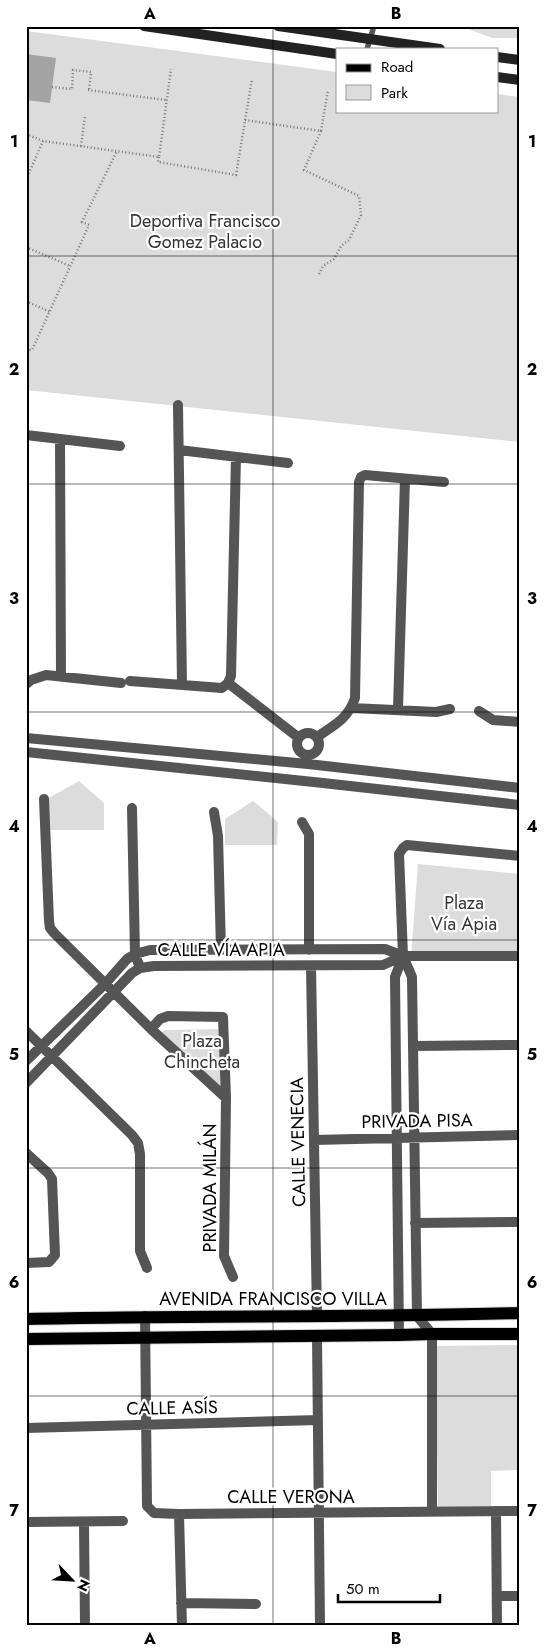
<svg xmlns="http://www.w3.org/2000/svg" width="546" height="1652" font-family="Jost,sans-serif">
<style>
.green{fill:#dcdcdc}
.water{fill:#a3a3a3}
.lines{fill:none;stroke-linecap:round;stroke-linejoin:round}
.primary-casing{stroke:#dbdbdb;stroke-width:14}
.path{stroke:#777;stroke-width:2.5;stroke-dasharray:1 2.5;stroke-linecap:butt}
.lane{stroke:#555;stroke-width:5.5}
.street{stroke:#555;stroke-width:10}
.secondary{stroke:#222;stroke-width:10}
.primary{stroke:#000;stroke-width:12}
.grid{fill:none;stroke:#000;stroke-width:1;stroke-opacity:0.55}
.labels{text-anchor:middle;stroke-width:4.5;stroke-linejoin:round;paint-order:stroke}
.park-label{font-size:18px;fill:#333;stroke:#fff}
.street-label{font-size:18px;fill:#000;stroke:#fff}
.neatline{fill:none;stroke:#000;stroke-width:2}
.grid-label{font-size:16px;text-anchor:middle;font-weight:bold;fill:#000}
</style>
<rect width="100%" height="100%" fill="#fff"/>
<!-- green -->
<path class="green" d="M459 26H520V38H493Z
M26 31 337 72V111H497V94L520 97V442L26 390Z
M79 781 104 803V830H47V799Z
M253 801 278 822 277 845H225V819Z
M418 864 520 874V959L411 957Z
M225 1029 224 1102 155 1038 165 1030Z
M517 1345V1470L491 1471V1506L438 1507 435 1346Z"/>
<!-- water -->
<path class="water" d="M26 54 56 58 50 103 26 100Z"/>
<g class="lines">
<defs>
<path id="primary" d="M26 1319C191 1315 355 1318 520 1313
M26 1339 399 1335 432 1334H520"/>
</defs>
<!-- primary casing -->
<use href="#primary" class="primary-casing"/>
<!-- path -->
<path class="path" d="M52 87 72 89 73 70 91 72 89 91
M88 90 166 100
M245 120 321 131 328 90
M26 134 43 141 159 157 171 69
M81 146 85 116
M159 157 158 162 236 175 252 79
M26 180 43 141
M26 247 70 266
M319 274 323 266 334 259 341 246 349 240 361 215 359 196 304 170 321 131
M26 301 50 312
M26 350H32L89 225 82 222 117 151"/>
<!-- lane -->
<path class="lane" d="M367 49 374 26"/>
<!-- street -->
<path class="street" d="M178 405 182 685
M26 435 120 446
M60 439 61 676
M179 450 288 463
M130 681 222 688 228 683 231 676 236 457
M228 683 299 738
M26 684 31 680 46 675 121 683
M352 708 436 712 450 709
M398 709 405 479
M479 711 493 720 520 722
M297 744a11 11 0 1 1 22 0a11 11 0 1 1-22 0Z
M317 737C334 725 348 719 355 698L359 482 361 477 365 475 444 482
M26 738 308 764 520 788
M26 752 323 783 520 805
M44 799 49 921 50 928 55 934 151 1029 226 1098
M132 808 135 954 140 968
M214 812 218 836 221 950
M302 822 309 834V950
M311 966 317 1317
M151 1029 160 1019 168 1016 223 1017 226 1098 224 1256 233 1277
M26 1031 132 1135 138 1143 140 1154V1251L147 1268
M413 1046 520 1045
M26 1061 105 984 127 959 135 954 150 950 385 949 403 956H520
M26 1083 132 973 140 968 154 966 383 965 403 956
M314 1140 520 1135
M26 1153 48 1173 52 1179 55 1255 49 1262 26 1263
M415 1223 520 1222
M145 1316 147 1506 154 1513 179 1514 520 1511
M399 1335 395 977 403 956
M317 1336 320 1626
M26 1428 318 1420
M496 1511 497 1626
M432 1512V1334L417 1316 412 977 403 956 399 854 403 848 407 845 520 856
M179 1514 182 1626
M26 1522 123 1521
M84 1522 85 1626
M497 1596H520
M181 1603 256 1604"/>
<!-- secondary -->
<path class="secondary" d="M144 26 337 54
M278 26 440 49
M497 57 520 60
M497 77 520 80"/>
<!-- primary -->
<use href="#primary" class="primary"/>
</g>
<!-- grid -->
<path class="grid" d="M273 26V1626M26 256H520M26 484H520M26 712H520M26 940H520M26 1168H520M26 1396H520"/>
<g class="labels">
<!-- park labels -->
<g class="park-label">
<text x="205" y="227">Deportiva Francisco<tspan x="205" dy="21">Gomez Palacio</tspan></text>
<text x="464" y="909">Plaza<tspan x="464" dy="21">Vía Apia</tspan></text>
<text x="202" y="1047">Plaza<tspan x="202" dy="21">Chincheta</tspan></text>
</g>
<!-- street labels -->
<g class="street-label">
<text x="221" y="956">CALLE VÍA APIA</text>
<text transform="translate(417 1121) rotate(-1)" y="6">PRIVADA PISA</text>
<text transform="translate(298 1142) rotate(-91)" y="6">CALLE VENECIA</text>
<text transform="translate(210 1188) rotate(-90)" y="6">PRIVADA MILÁN</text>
<text x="273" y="1305">AVENIDA FRANCISCO VILLA</text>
<text transform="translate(172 1408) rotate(-1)" y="6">CALLE ASÍS</text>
<text x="291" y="1503">CALLE VERONA</text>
</g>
</g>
<!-- border -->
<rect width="546" height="1652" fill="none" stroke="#ffffff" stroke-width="55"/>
<!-- legend -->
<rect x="336" y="48" width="162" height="65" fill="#ffffff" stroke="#999999"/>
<rect x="346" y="64" width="25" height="8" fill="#000000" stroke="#999999"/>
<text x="381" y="72" font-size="15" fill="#000000">Road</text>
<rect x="346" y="85" width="25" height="15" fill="#dcdcdc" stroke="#999999"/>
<text x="381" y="98" font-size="15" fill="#000000">Park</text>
<!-- north arrow -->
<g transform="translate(72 1580) rotate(115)" stroke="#ffffff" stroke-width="4" paint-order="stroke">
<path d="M0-4L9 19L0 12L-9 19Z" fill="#000000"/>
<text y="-8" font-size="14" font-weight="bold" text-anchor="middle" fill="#000000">N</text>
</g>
<!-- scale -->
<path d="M338 1594v8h102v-8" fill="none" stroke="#000000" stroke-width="2.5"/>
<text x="346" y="1594" font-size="15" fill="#000000" stroke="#ffffff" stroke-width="4" paint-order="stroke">50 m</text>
<rect x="28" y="28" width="490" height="1596" class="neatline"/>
<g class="grid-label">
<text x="150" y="19">A</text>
<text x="396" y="19">B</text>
<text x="14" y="147">1</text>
<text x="532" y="147">1</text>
<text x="14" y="375">2</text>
<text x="532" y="375">2</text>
<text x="14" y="604">3</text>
<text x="532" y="604">3</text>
<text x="14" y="832">4</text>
<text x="532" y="832">4</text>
<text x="14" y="1060">5</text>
<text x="532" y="1060">5</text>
<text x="14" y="1288">6</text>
<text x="532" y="1288">6</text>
<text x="14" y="1516">7</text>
<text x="532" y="1516">7</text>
<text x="150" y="1644">A</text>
<text x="396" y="1644">B</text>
</g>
</svg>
